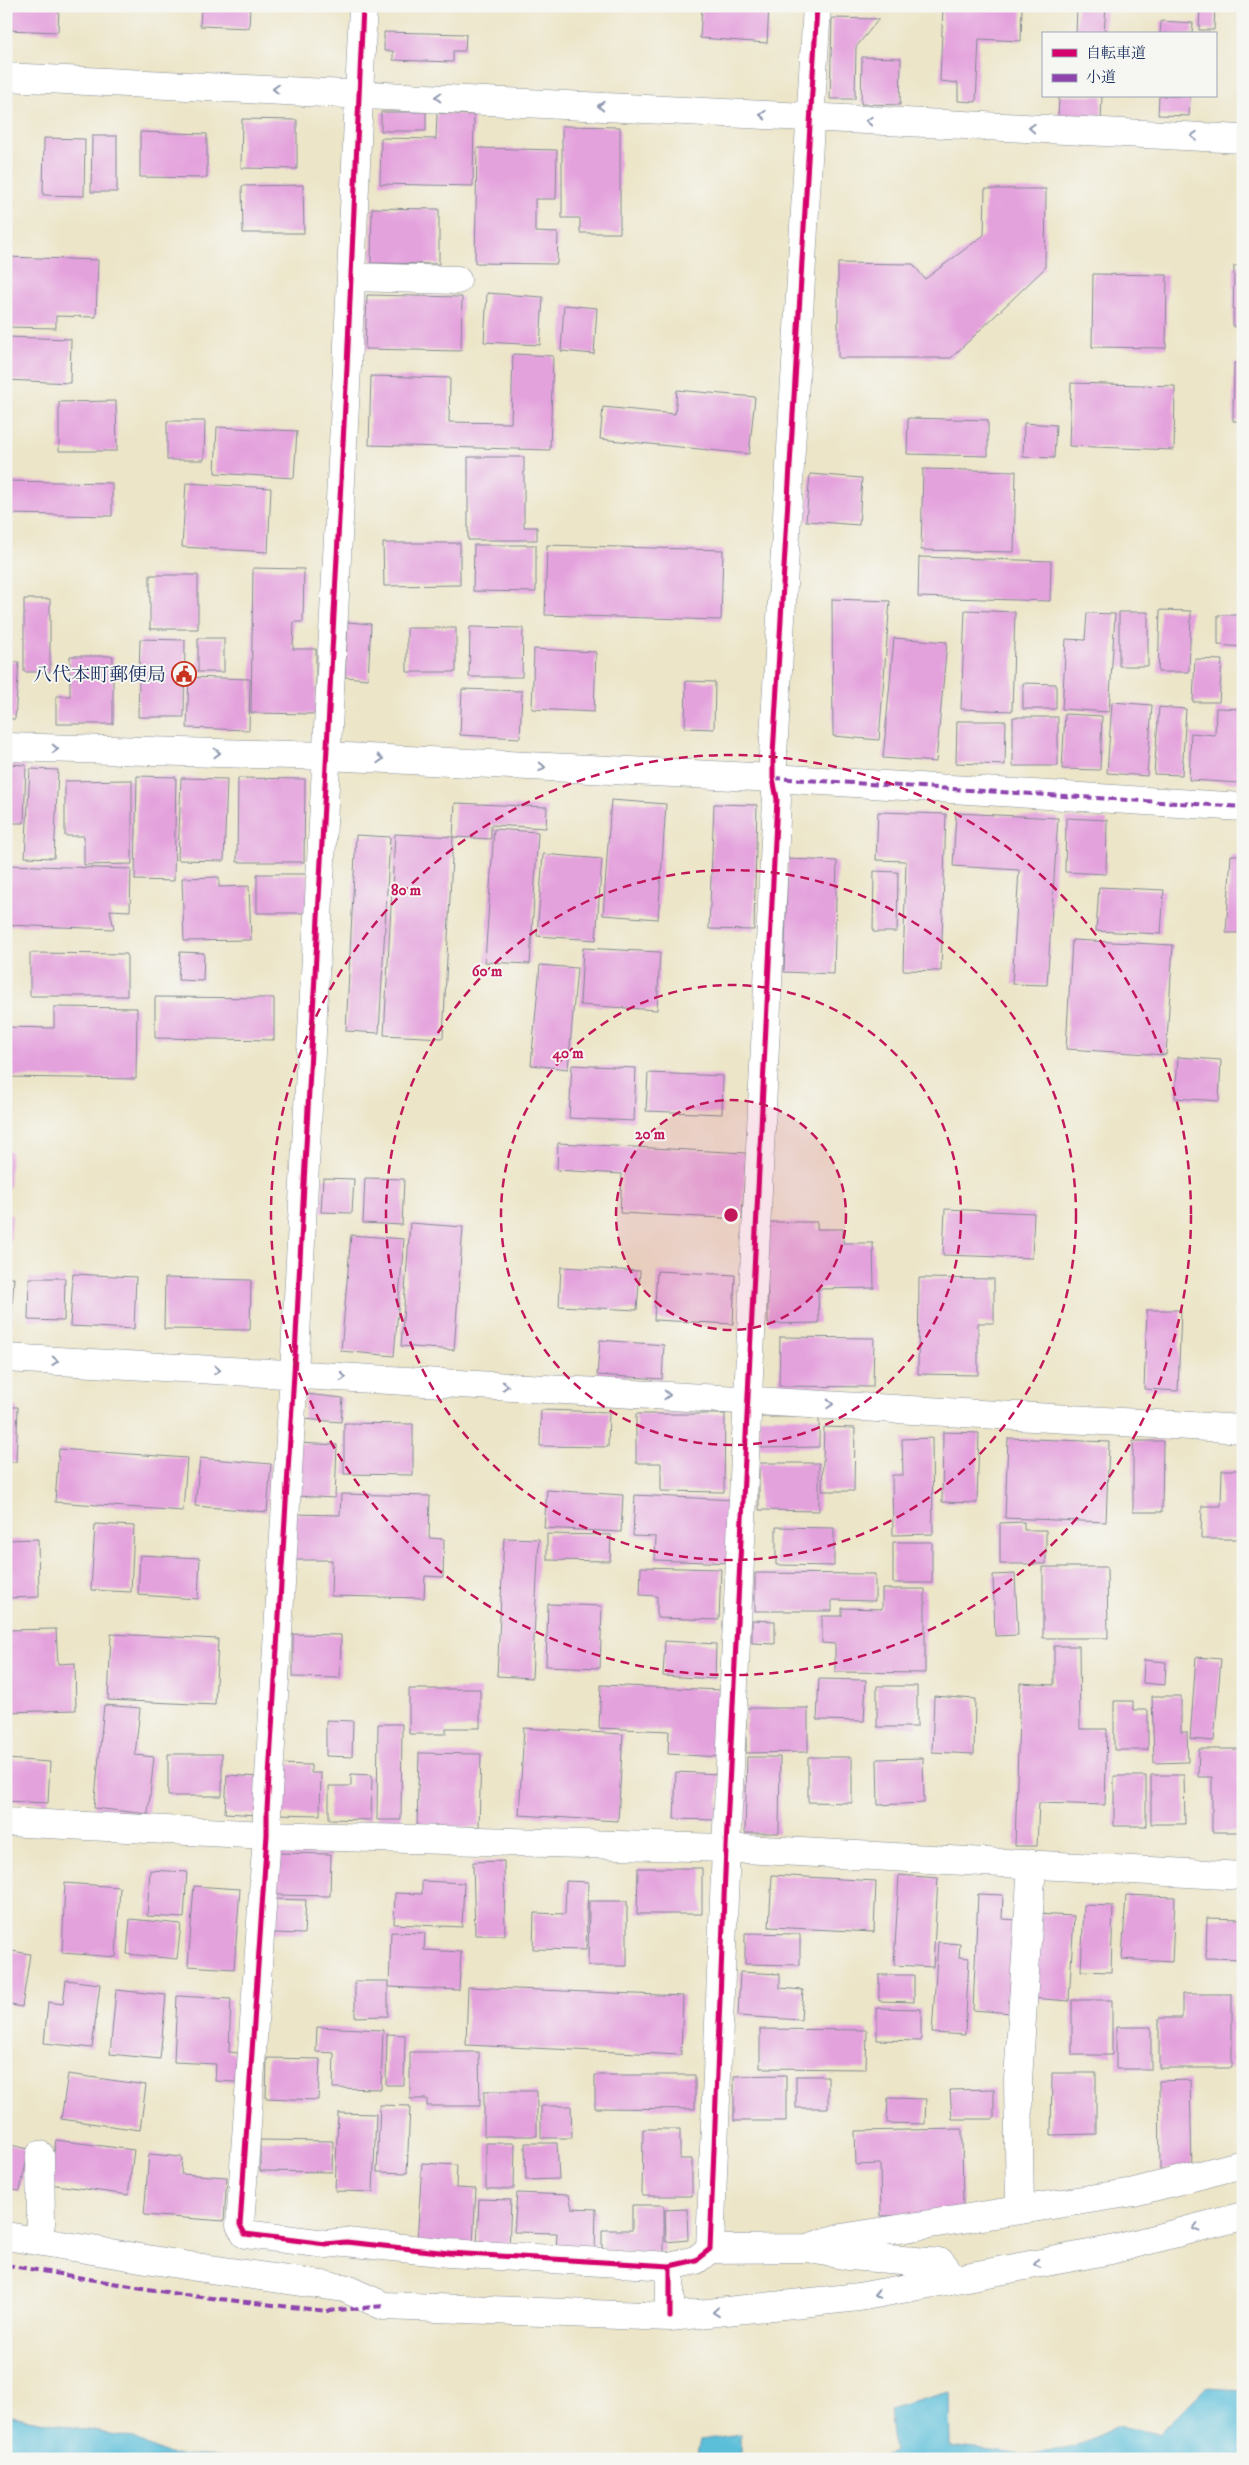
<svg xmlns="http://www.w3.org/2000/svg" width="1249" height="2465" font-family="'IM FELL DW Pica','Noto Serif JP',serif">
<style>
.water{fill:#5bbfda;stroke:#3b779c}
.building{fill:#e4a2dd}
.lines{fill:none;stroke-linecap:round;stroke-linejoin:round}
.minor-casing{stroke:#848a93;stroke-width:29}
.minor{stroke:#fff;stroke-width:28}
.quiet{stroke:#8e44ad;stroke-width:4;stroke-dasharray:8 4;stroke-linecap:butt}
.cycleway-casing{stroke:#f6f6f2;stroke-width:8}
.cycleway{stroke:#d6006c;stroke-width:5}
.oneway{stroke:#8d97ae}
.ring{fill:none;stroke:#c2185b;stroke-width:2.5;stroke-dasharray:9 6}
.labels{text-anchor:middle;stroke-width:4;stroke-linejoin:round;paint-order:stroke}
.poi-label{font-size:19px;fill:#1b2f5e;stroke:#f6f6f2;text-anchor:end}
.centre{fill:#c2185b;stroke:#f6f6f2;stroke-width:2.5}
.ring-label{font-size:15px;text-anchor:middle;font-weight:bold;fill:#c2185b;stroke:#f6f6f2;stroke-width:4;stroke-linejoin:round;paint-order:stroke}
</style>
<rect width="100%" height="100%" fill="#f6f6f2"/>
<filter id="ink" filterUnits="userSpaceOnUse"><feTurbulence type="fractalNoise" baseFrequency=".02" numOctaves="2"/><feDisplacementMap in="SourceGraphic" scale="10" xChannelSelector="R" yChannelSelector="G"/><feConvolveMatrix kernelMatrix="1 2 1 2 8 2 1 2 1" color-interpolation-filters="sRGB"/></filter>
<filter id="wash" filterUnits="userSpaceOnUse"><feTurbulence type="fractalNoise" baseFrequency=".0096" numOctaves="4" result="noise"/><feDisplacementMap in="SourceGraphic" scale="20" xChannelSelector="R" yChannelSelector="G"/><feGaussianBlur stdDeviation="1.12" result="paint"/><feColorMatrix in="noise" values="0 0 0 0 0 0 0 0 0 0 0 0 0 0 0 0 0 1.4 0 .05"/><feComposite in="paint" operator="in"/></filter>
<g filter="url(#wash)">
<rect width="100%" height="100%" fill="#ece5c8"/>
<!-- water -->
<path class="water" d="M1205 2388 1243 2390V2459H874L894 2452 889 2409 949 2392 950 2446 1025 2455 1074 2447 1118 2426 1159 2434Z
M6 2415 132 2438 169 2455 268 2458 308 2452 420 2459H6Z
M741 2434V2459H696L700 2440Z"/>
<g id="blocks">
<!-- building -->
<path class="building" d="M6 6H59L58 32 6 30Z
M201 6H250L249 28 200 26Z
M702 6H769L767 43 700 38Z
M943 6H1022L1021 41 979 39 976 102 958 101V83L940 81Z
M1077 6H1106L1104 34H1076Z
M1200 6H1215L1214 30H1199Z
M832 18 879 19 856 47 855 99H830Z
M1161 21 1193 23 1192 34H1160Z
M384 32 466 34 465 51H453V62L393 60V51H384Z
M862 57 901 58 900 105 861 104Z
M1059 96H1102L1101 121 1058 119Z
M1159 96H1190L1189 116 1158 115Z
M381 112H426V131H381Z
M437 113 474 115 473 186 380 184 381 138 436 139Z
M242 119 297 120V169L241 168Z
M562 126 620 127V233H580V218H562Z
M140 132 207 134V178L140 177Z
M92 136H117V192H91Z
M44 138 85 139 84 196 43 195Z
M477 148 557 150 556 199H535V232L558 233 557 264 475 263Z
M303 185 304 233H243L242 186Z
M985 189H1046L1045 268 951 358H838V263L913 264 925 279 984 235Z
M372 208 439 209V264L371 263Z
M6 257 98 260 96 317 56 316V328L6 327Z
M1234 266H1243V327H1233Z
M1093 274 1167 275 1166 348 1092 347Z
M487 293 543 297 540 345 484 342Z
M367 295 462 297 461 351 365 349Z
M564 305 597 308 594 354 561 351Z
M6 337 71 339 70 383 6 380Z
M513 354 553 356 550 450 369 445 371 376 450 378 449 422 511 423Z
M1234 363 1243 364V421H1233Z
M1071 383 1175 386 1174 450 1069 446Z
M677 390 755 397 749 454 600 439 603 407 675 414Z
M116 401 117 451H59V402Z
M908 418 988 420V456L907 454Z
M167 421H205L204 460H167Z
M1024 423 1056 425 1054 458 1023 457Z
M217 427 297 431 294 478 215 473Z
M468 457H524V527H537V540H468Z
M923 469 1016 471 1014 552 921 550Z
M810 474 862 478 859 525 806 521Z
M6 481 112 483V516L6 514Z
M186 483 271 488 268 552 182 547Z
M383 543H460V585L384 586Z
M474 545H536V592L473 591Z
M547 545 723 550 721 620 545 615Z
M919 557 1051 561 1050 601 918 597Z
M253 568 304 569 303 622H294L293 649H316V714L251 713Z
M150 575H198V629H150Z
M24 599H50V672H24Z
M832 599 890 601 879 740 833 736Z
M965 610 1015 612 1012 711 961 709Z
M1160 610 1191 611 1189 672H1158Z
M1119 612H1148V666H1119Z
M1087 613 1115 614 1109 712 1062 709 1066 639 1085 640Z
M1218 615H1243V647L1218 645Z
M348 622 371 624 368 679 345 677Z
M470 627 523 628 522 677H469Z
M407 628H456V672H407Z
M198 638H224V672H198Z
M894 638 947 642 936 762 883 758Z
M140 639 185 640 184 717H138Z
M534 649 596 652 594 712 532 709Z
M70 656H113V724H56V696H70Z
M1195 659 1222 660 1219 702H1193Z
M6 661 19 662 15 719H6Z
M189 677 250 679 249 730 187 728Z
M686 681 715 682 714 729 685 728Z
M1023 683 1056 684V709H1023Z
M462 689 522 691 520 738 460 735Z
M1112 702 1152 705 1147 776 1107 773Z
M1159 707 1186 709 1182 775 1154 774Z
M1216 708 1243 709 1240 783 1189 780 1191 733 1215 735Z
M1065 714 1102 716 1100 770 1062 769Z
M1013 717H1058V766H1013Z
M957 721H1006L1005 765 956 763Z
M6 764 26 765 24 823H6Z
M30 769 58 770 54 858 25 857Z
M137 776 176 777 174 881 135 880Z
M181 778 227 779 224 861 178 860Z
M238 778 305 779 304 862H237Z
M132 780V864L84 865V836H65V781Z
M611 800 666 804 658 919 603 915Z
M455 803 547 807 546 828 491 825V839L453 837Z
M714 804 757 805 754 930 709 929Z
M878 812 946 814 941 971 903 970 906 861 876 860Z
M956 813 1058 818 1047 985 1012 984 1019 870 953 866Z
M1066 818 1107 820 1106 874 1065 872Z
M494 829 538 832 530 964 485 962Z
M395 834 453 837 443 1038 384 1035Z
M356 835 390 837 379 1033 346 1031Z
M543 854 602 859 596 940 537 936Z
M1231 855H1243V933H1226Z
M788 859 837 861 834 974 784 972Z
M6 865 131 869 130 911 110 910 114 929 6 925Z
M874 871 898 872 897 932H873Z
M257 874H308L309 913H257Z
M219 877V887L249 886 251 940 184 941 182 878Z
M1099 887 1164 890 1161 934 1096 931Z
M1072 940 1173 945 1166 1055 1066 1049Z
M583 948 660 952 657 1010 580 1005Z
M180 952 204 953 203 981 178 980Z
M30 953 127 954V996H30Z
M540 965 577 968 568 1069 531 1065Z
M155 997 274 998V1040L155 1038Z
M54 1007 137 1008 136 1079 6 1077V1027L54 1028Z
M1178 1057 1221 1060 1219 1101 1175 1098Z
M572 1065 636 1068 634 1121 569 1118Z
M648 1073 723 1076 722 1114 646 1111Z
M558 1143 746 1153 742 1219 620 1213 622 1174 557 1170Z
M6 1151H11L9 1188H6Z
M323 1178 354 1179 352 1213 321 1212Z
M365 1178 404 1179 402 1225 363 1223Z
M945 1209 1034 1213 1032 1258 943 1255Z
M6 1215H12L10 1243 6 1242Z
M767 1222H817V1229H843V1243H873L874 1288 818 1289 819 1323 768 1324Z
M410 1223 463 1227 454 1350 401 1346Z
M351 1235 404 1239 394 1356 341 1351Z
M561 1267 640 1271 637 1310 559 1306Z
M657 1271 735 1275 733 1324 654 1320Z
M73 1274 136 1277 134 1329 70 1326Z
M6 1278H14L11 1323H6Z
M29 1278H65L64 1321 28 1320Z
M165 1278 251 1280 250 1330 164 1329Z
M919 1278 994 1279V1323H978V1375L918 1374Z
M1147 1310H1181L1178 1391 1144 1389Z
M780 1337 874 1338 873 1387 779 1386Z
M600 1340 664 1345 662 1379 597 1375Z
M306 1394 343 1398 341 1422 303 1419Z
M6 1407H18L16 1462H6Z
M541 1410 609 1412 608 1447 540 1446Z
M636 1414H725L724 1492 661 1491V1463H636Z
M759 1417H819V1447L759 1448Z
M344 1423 413 1424V1475L344 1474Z
M824 1427 855 1428 854 1491H822Z
M943 1432 979 1433 977 1503 942 1502Z
M932 1438 933 1534 893 1535 892 1475H903L902 1439Z
M1008 1438 1109 1442 1106 1522 1005 1518Z
M1133 1441H1163L1162 1512H1133Z
M298 1443 337 1445 335 1498 296 1496Z
M59 1449 187 1458 183 1511 55 1502Z
M200 1458 271 1464 267 1512 195 1506Z
M759 1463H819V1511L759 1510Z
M1222 1470H1243V1539H1201L1202 1506H1221Z
M547 1490 623 1495 621 1532 544 1528Z
M341 1494 430 1496 429 1538 444 1539 443 1577 425 1576 424 1598 331 1596 332 1560H291L292 1514 340 1515Z
M635 1495 734 1500 730 1563 655 1560 656 1537 633 1536Z
M1024 1522V1530H1046V1564H1000V1523Z
M95 1524 134 1526 131 1592 91 1590Z
M776 1527 834 1528V1566L776 1565Z
M547 1534 611 1535 610 1561 547 1560Z
M504 1538 539 1539 532 1678 497 1676Z
M38 1539 39 1597 6 1598V1540Z
M893 1542H932V1583H893Z
M140 1555 200 1558 198 1599 138 1595Z
M641 1567 721 1569 719 1620 657 1618V1596L640 1595Z
M1043 1567H1107L1108 1638H1043Z
M755 1573 875 1574V1601L832 1600V1611H755Z
M1015 1574 1018 1635 995 1636 993 1575Z
M882 1589H925V1673L835 1672V1644L822 1643V1616H842V1608L882 1609Z
M548 1604 602 1606 600 1668 546 1666Z
M752 1620 775 1621V1644L752 1643Z
M56 1629 58 1664 75 1663 76 1710 6 1712V1630Z
M111 1634 218 1639 215 1705 108 1700Z
M293 1634 341 1635 340 1678 293 1677Z
M665 1641 716 1644 715 1679 663 1676Z
M1054 1646H1079L1080 1729H1107L1105 1805 1039 1803 1037 1846H1015L1020 1683 1054 1685Z
M1196 1657 1221 1659 1214 1741 1190 1739Z
M1144 1660 1166 1662 1165 1685 1143 1683Z
M819 1679 866 1680 864 1721 817 1720Z
M601 1685 722 1690 719 1757 668 1754 669 1731 599 1728Z
M877 1686H917V1727H877Z
M409 1689H480V1728H446V1734H409Z
M934 1696 975 1699 974 1754 932 1752Z
M1152 1696H1181V1732H1187L1188 1762 1154 1763Z
M1114 1701H1133V1710H1148V1750H1114Z
M104 1705 140 1708 135 1755 154 1757 148 1814 94 1808Z
M746 1708H808V1752L746 1753Z
M326 1720 353 1721 352 1757 326 1756Z
M378 1724H402L401 1820H377Z
M524 1728 623 1734 618 1821 519 1815Z
M1199 1749H1240L1239 1832H1212V1777H1198Z
M419 1753 481 1754 479 1827 417 1826Z
M168 1754H222V1796H168Z
M747 1757H780L779 1833H745Z
M808 1757H852V1803L808 1802Z
M923 1758 924 1803 878 1805 877 1759Z
M6 1759 50 1762 48 1803 6 1801Z
M276 1764 311 1765V1773H321L320 1815 275 1814Z
M676 1772 719 1774 718 1820 674 1819Z
M351 1774 372 1775 371 1820 329 1819V1786H351Z
M227 1775 260 1777 258 1815 225 1813Z
M1151 1775H1184L1185 1824H1151Z
M1114 1776H1146V1826H1114Z
M277 1853 331 1854 330 1896 276 1895Z
M504 1861 505 1935H475L473 1862Z
M638 1868H702V1914H637Z
M150 1870 187 1872 184 1918 147 1916Z
M772 1875 876 1881 874 1932 769 1927Z
M899 1875 938 1878 933 1967 894 1965Z
M422 1881 464 1883 462 1927 394 1924 395 1893 422 1894Z
M566 1881 588 1882 586 1950 533 1949 534 1913 565 1914Z
M65 1883 120 1887 116 1957 62 1953Z
M194 1886 240 1889 234 1969 188 1966Z
M978 1894 1003 1895 1002 1919 1017 1920 1011 2013 973 2010Z
M1126 1895 1175 1897 1172 1962 1122 1959Z
M273 1899 306 1900 304 1934 273 1933Z
M589 1901H627V1966H588Z
M1084 1905 1113 1906 1111 1972 1081 1971Z
M1035 1914 1074 1916 1069 2001 1031 1998Z
M1207 1918 1243 1919V1959L1206 1958Z
M130 1919 181 1924 177 1959 127 1954Z
M391 1932 425 1933 424 1950 461 1952 459 1990 389 1987Z
M745 1933 800 1934V1965L745 1964Z
M938 1942 960 1944 959 1957 969 1958 965 2035 932 2033Z
M6 1950 30 1954 22 2007 6 2004Z
M740 1972 780 1974V1988L803 1990 801 2020 738 2016Z
M879 1975H914V2002L879 2001Z
M66 1980 100 1984 92 2048 44 2043 48 2002 63 2004Z
M355 1981H388V2016L355 2017Z
M468 1987 683 1996 681 2055 466 2045Z
M116 1990 166 1995 160 2059 110 2054Z
M1182 1994H1232V2068H1159V2018H1182Z
M177 1996 231 1999 229 2052 238 2053 236 2082 215 2081 216 2064 174 2062Z
M1072 2000H1112V2055H1072Z
M877 2008 921 2009V2041L877 2040Z
M317 2027 383 2030 381 2089 333 2088 334 2053 316 2052Z
M1116 2027H1151V2069H1116Z
M760 2029 867 2030 866 2069 760 2068Z
M387 2034 405 2035 404 2085H386Z
M410 2052H479L480 2106H427V2099H410Z
M267 2058 320 2059 318 2100 266 2098Z
M1052 2073H1096V2134L1051 2135Z
M68 2074 146 2085 140 2130 61 2119Z
M595 2075H695V2109L595 2108Z
M786 2075V2121H734V2076Z
M796 2076H828V2108H796Z
M1190 2080 1192 2170H1160L1159 2081Z
M994 2089V2119H952L950 2090Z
M484 2091H537V2136H484Z
M888 2098 926 2099 925 2124 887 2123Z
M380 2105 410 2106 407 2173 377 2172Z
M541 2106H571L572 2138H541Z
M338 2113 376 2114 373 2192 335 2191Z
M643 2129H680V2159H692V2196H642Z
M962 2129 963 2214 881 2216 880 2164 856 2165 855 2131Z
M56 2140 134 2150 128 2195 49 2184Z
M260 2140 333 2141 332 2172 260 2171Z
M486 2143H515L514 2189H486Z
M525 2143H557L559 2179 526 2180Z
M6 2144 29 2149 20 2191 6 2189Z
M149 2154 182 2157 181 2174 227 2177 224 2221 144 2215Z
M422 2163 457 2165 456 2188 476 2189 473 2245 417 2242Z
M517 2193 569 2195 572 2208 596 2209 595 2253 556 2251 557 2233 514 2232Z
M479 2199 511 2200 509 2249 477 2248Z
M632 2205H664V2252H602V2230H632Z
M687 2209 688 2240 666 2242 665 2210Z"/>
</g>
</g>
<g filter="url(#ink)">
<use href="#blocks" fill-opacity="0" stroke="#848a93" stroke-width="1"/>
<g class="lines">
<defs>
<path id="minor" d="M363 6 347 367 294 1374 267 1809V1835L240 2225 245 2234 326 2244 346 2242 449 2253 670 2266
M6 77C419 95 831 119 1243 139
M351 277 457 280
M6 747 326 756 773 778 1243 807
M6 1358 1243 1429
M6 1822 267 1835 726 1848 1243 1876
M1020 2210 1018 2080 1032 1864
M6 2236 196 2267 344 2288 384 2306 670 2317 859 2297 1111 2250 1243 2216
M38 2241 41 2223 40 2155
M710 2249 807 2248 835 2239 1134 2192 1243 2164
M816 2250 849 2256 942 2263 954 2279
M670 2317V2266L696 2260 710 2249 726 1848 777 799 773 778V755L817 6"/>
</defs>
<!-- minor casing -->
<use href="#minor" class="minor-casing"/>
<!-- minor -->
<use href="#minor" class="minor"/>
<!-- quiet -->
<path class="quiet" d="M773 778 1243 807
M6 2265 184 2295 327 2311 384 2306"/>
<defs>
<path id="cycleway" d="M363 6 347 367 294 1374 267 1809V1835L240 2225 245 2234 326 2244 346 2242 449 2253 670 2266
M670 2317V2266L696 2260 710 2249 726 1848 777 799 773 778V755L817 6"/>
</defs>
<!-- cycleway casing -->
<use href="#cycleway" class="cycleway-casing"/>
<!-- cycleway -->
<use href="#cycleway" class="cycleway"/>
</g>
<!-- one-way arrows -->
<defs><path id="oneway-chevron" d="M-2-3.5L2.5 0L-2 3.5" fill="none" stroke-width="1.6" stroke-linecap="round" stroke-linejoin="round" transform="scale(1.25)"/></defs>
<g class="oneway">
<use href="#oneway-chevron" transform="translate(276 89) rotate(-178)"/>
<use href="#oneway-chevron" transform="translate(438 97) rotate(-177)"/>
<use href="#oneway-chevron" transform="translate(601 106) rotate(-177)"/>
<use href="#oneway-chevron" transform="translate(763 115) rotate(-177)"/>
<use href="#oneway-chevron" transform="translate(869 121) rotate(-177)"/>
<use href="#oneway-chevron" transform="translate(1032 128) rotate(-177)"/>
<use href="#oneway-chevron" transform="translate(1194 136) rotate(-177)"/>
<use href="#oneway-chevron" transform="translate(55 749) rotate(2)"/>
<use href="#oneway-chevron" transform="translate(217 753) rotate(2)"/>
<use href="#oneway-chevron" transform="translate(380 759) rotate(3)"/>
<use href="#oneway-chevron" transform="translate(542 767) rotate(3)"/>
<use href="#oneway-chevron" transform="translate(55 1361) rotate(3)"/>
<use href="#oneway-chevron" transform="translate(217 1370) rotate(3)"/>
<use href="#oneway-chevron" transform="translate(343 1377) rotate(3)"/>
<use href="#oneway-chevron" transform="translate(505 1386) rotate(3)"/>
<use href="#oneway-chevron" transform="translate(667 1395) rotate(3)"/>
<use href="#oneway-chevron" transform="translate(830 1404) rotate(3)"/>
<use href="#oneway-chevron" transform="translate(1196 2228) rotate(166)"/>
<use href="#oneway-chevron" transform="translate(1037 2264) rotate(169)"/>
<use href="#oneway-chevron" transform="translate(877 2294) rotate(169)"/>
<use href="#oneway-chevron" transform="translate(716 2312) rotate(174)"/>
</g>
</g>
<!-- distance rings -->
<circle cx="731" cy="1215" r="115" fill="#c2185b" fill-opacity=".12"/>
<g class="ring">
<circle cx="731" cy="1215" r="115"/>
<circle cx="731" cy="1215" r="230"/>
<circle cx="731" cy="1215" r="345"/>
<circle cx="731" cy="1215" r="460"/>
</g>
<!-- icons -->
<defs>
<symbol id="civic-ring" viewBox="-11 -11 22 22"><circle r="9.5" fill="#f6f6f2" stroke="#c8321e" stroke-width="1.5"/><path d="M-.6-6.5H3V-4.5H.6V-3L4-1V1h2V6H-6V1h2V-1L-.6-3ZM-1.2 2.5V6h2.4V2.5Z" fill="#c8321e"/></symbol>
</defs>
<g fill-rule="evenodd">
<use href="#civic-ring" x="170" y="660" width="28" height="28"/>
</g>
<g class="labels">
<!-- poi labels -->
<g class="poi-label">
<text x="166" y="681">八代本町郵便局</text>
</g>
</g>
<circle cx="731" cy="1215" r="8" class="centre"/>
<g class="ring-label">
<text x="406" y="895">80 m</text>
<text x="487" y="976">60 m</text>
<text x="568" y="1058">40 m</text>
<text x="650" y="1139">20 m</text>
</g>
<!-- margin -->
<rect width="1249" height="2465" fill="none" stroke="#f6f6f2" stroke-width="25"/>
<!-- legend -->
<rect x="1042" y="32" width="175" height="65" fill="#f6f6f2" stroke="#9ea6b7"/>
<rect x="1052" y="49" width="25" height="8" fill="#d6006c" stroke="#9ea6b7"/>
<text x="1086" y="58" font-size="15" fill="#1b2f5e">自転車道</text>
<rect x="1052" y="74" width="25" height="8" fill="#8e44ad" stroke="#9ea6b7"/>
<text x="1086" y="82" font-size="15" fill="#1b2f5e">小道</text>
</svg>
